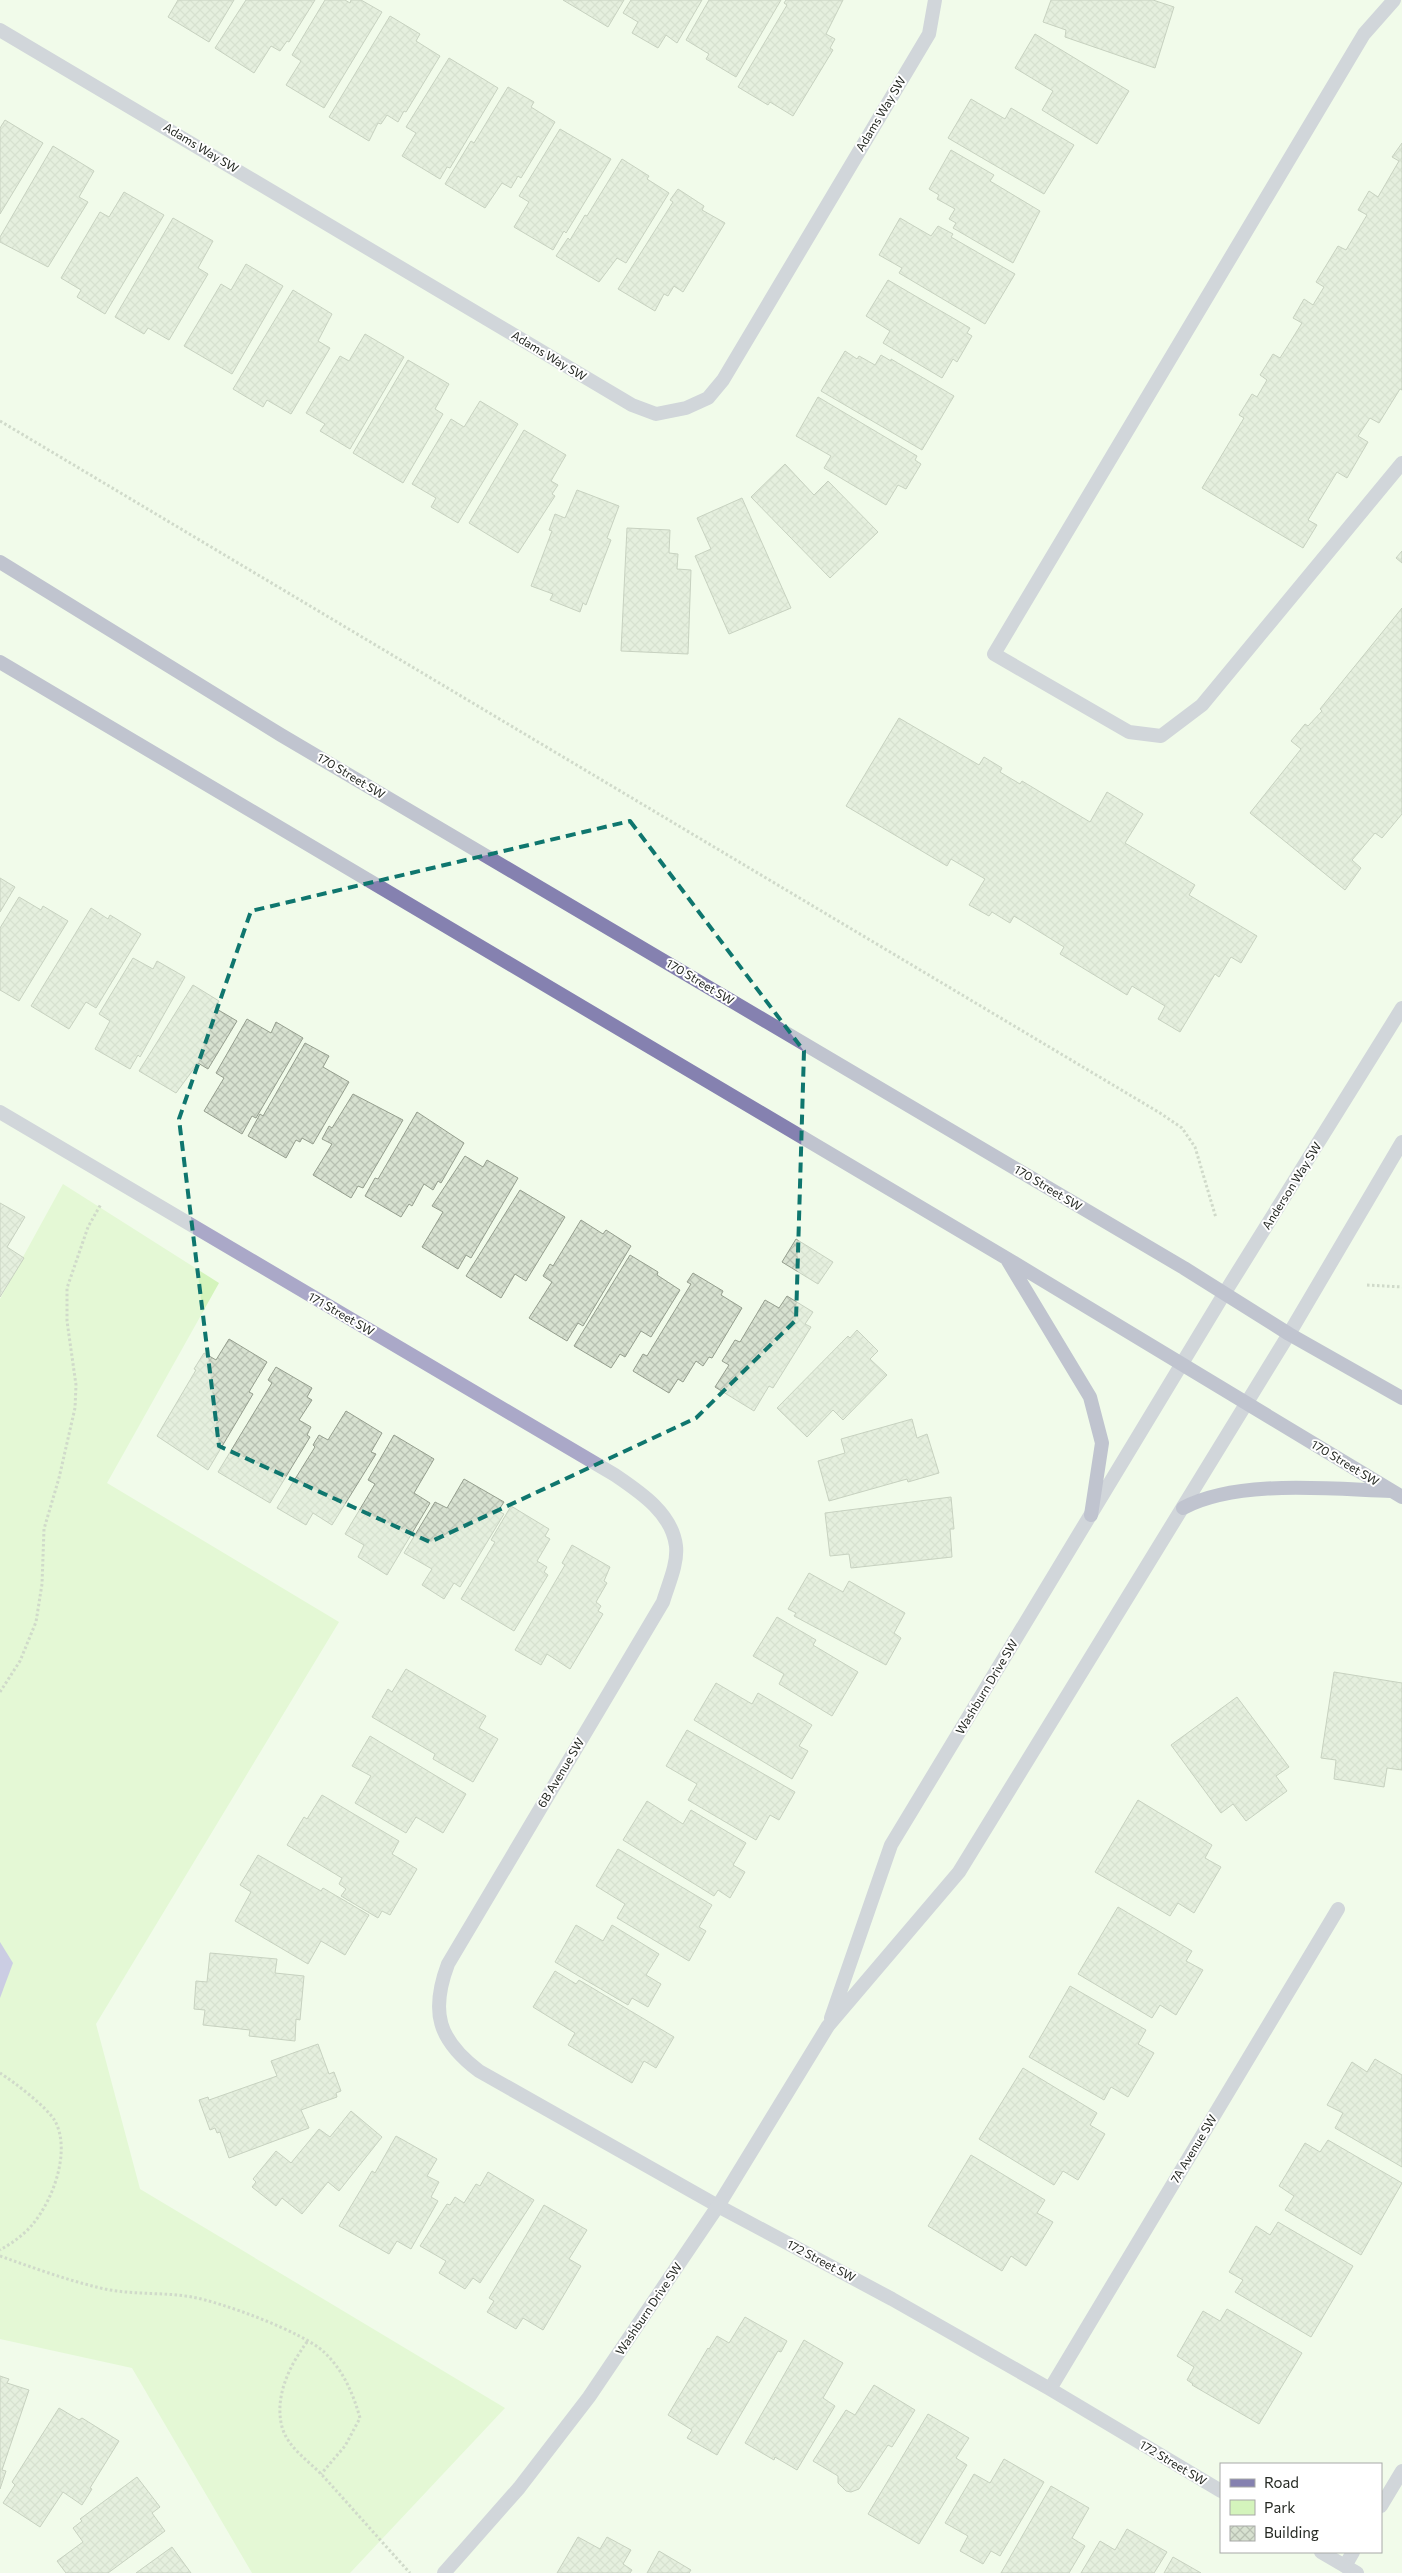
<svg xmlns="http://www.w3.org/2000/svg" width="1402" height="2573" font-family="Commissioner,sans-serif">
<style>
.green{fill:#d4f4bc}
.water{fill:#9d95dc}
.building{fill:url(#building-cross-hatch);stroke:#959e8e}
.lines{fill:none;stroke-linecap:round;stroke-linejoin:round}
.path{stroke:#a9b1a4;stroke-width:3;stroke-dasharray:2.5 2.5;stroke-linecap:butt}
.service{stroke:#aaa8c8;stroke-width:14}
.minor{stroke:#aaa8c8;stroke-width:14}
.tertiary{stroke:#aaa8c8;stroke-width:14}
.secondary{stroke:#8581b0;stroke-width:14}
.marked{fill:none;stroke:#0f766e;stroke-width:4;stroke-dasharray:10 6;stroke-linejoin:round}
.labels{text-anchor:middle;stroke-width:4;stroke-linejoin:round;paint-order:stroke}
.street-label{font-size:12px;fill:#252923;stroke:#fff}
</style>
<defs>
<pattern id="building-cross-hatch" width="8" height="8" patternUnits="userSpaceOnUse" patternTransform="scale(1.25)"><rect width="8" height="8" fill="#d7e1d0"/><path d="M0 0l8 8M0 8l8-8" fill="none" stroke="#b8c1b2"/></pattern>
</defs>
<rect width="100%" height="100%" fill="#f1fbea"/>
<!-- green -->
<path class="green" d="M63 1184 219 1283 107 1483 339 1622 96 2024 140 2189 505 2408 350 2573H252L132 2368 0 2339V1299Z"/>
<!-- water -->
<path class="water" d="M0 1942 13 1963 0 1998Z"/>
<!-- building -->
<path class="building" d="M178 0H234L209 42 168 17Z
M246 0H315L289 42 287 41 280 51 271 46 254 73 215 48Z
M325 0H345L350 3 351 0H361L382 12 324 108 286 85 301 61 292 55Z
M563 0H624L608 27Z
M631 0H702L677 43 666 35 658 48 632 33 638 22 623 13Z
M709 0H781L736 77 706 59 709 54 686 40Z
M786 0H843L826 34 835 39 830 48 833 50 793 116 770 102 768 105 738 87 787 5 784 3Z
M1051 0H1153L1174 7 1155 68 1065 37 1066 30 1043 22Z
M390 16 420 34 416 41 440 56 406 112 404 111 398 122 387 115 381 124 378 123 369 141 329 117Z
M1035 34 1129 91 1097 144 1042 110 1053 91 1015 68Z
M449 58 498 88 450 168 447 167 440 179 402 156 416 133 406 127Z
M508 87 534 102 531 107 555 122 521 178 518 176 511 188 502 183 485 208 445 184 471 141 474 143Z
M971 99 1005 119 1011 108 1074 145 1044 194 948 138Z
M5 120 43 143 0 214V128Z
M560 129 611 159 566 233 564 231 553 250 514 227 529 202 519 196Z
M1402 143V390L1400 389 1379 423 1370 418 1358 436 1368 442 1347 478 1337 472 1308 520 1317 525 1303 548 1202 488 1244 418 1239 415 1252 394 1257 397 1267 380 1260 375 1273 354 1280 358 1302 323 1293 318 1304 299 1313 305 1324 287 1316 282 1338 246 1346 250 1367 215 1358 210 1369 191 1378 197 1399 161 1392 157Z
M53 146 94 171 79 197 88 202 48 267 0 242V237Z
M951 150 994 175 990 181 1040 211 1013 263 953 228 956 223 949 219 955 209 937 199 939 195 929 189Z
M622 159 649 176 647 179 669 193 626 263 617 258 599 282 556 256 568 238 570 240 585 215 587 216Z
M678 189 704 206 702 210 725 223 683 292 674 286 668 296 664 294 655 311 618 289 673 202 670 200Z
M124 192 164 215 105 314 77 297 81 290 61 278 100 212 109 217Z
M173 218 213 241 198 268 208 274 169 340 148 328 144 334 115 317Z
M900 218 931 236 938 226 953 234 951 237 1015 274 985 324 899 273 902 268 879 255Z
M246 264 283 286 232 374 184 346 221 284 231 290Z
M888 280 970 328 967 333 972 336 957 362 953 359 942 378 883 343 890 331 866 316Z
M293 290 332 314 318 341 330 348 291 414 267 400 263 407 233 389Z
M365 334 404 357 350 449 320 431 325 424 306 413 340 356 349 361Z
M845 351 857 359 859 356 875 365 881 355 891 361V359L954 396 922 450 821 391Z
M408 360 449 384 435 409 443 414 403 483 353 453Z
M818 397 917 456 915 460 921 464 906 489 898 485 886 505 824 468 831 456 796 436Z
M480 401 518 424 458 523 431 507 436 498 412 484 451 419 464 427Z
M524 430 566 455 551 481 558 485 552 494 555 496 518 553 469 523Z
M785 464 814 495 828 481 878 532 830 578 751 497Z
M577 490 619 506 607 538 611 540 586 605 583 603 580 612 550 600 553 594 531 586 552 531 549 530 555 514 565 518Z
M742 498 791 608 729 634 695 556 711 549 697 518Z
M627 528 670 530 669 553 678 554 677 569 691 570 688 654 621 651Z
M1402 551V563L1396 558Z
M1402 608V814L1382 838 1375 833 1352 860 1361 868 1345 890 1250 813 1301 749 1291 741 1305 724 1308 726 1322 711 1320 709Z
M899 718 979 765 984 757 1002 768 1000 772 1020 784 1022 781 1090 822 1107 792 1143 814 1125 843 1195 885 1189 895 1257 936 1241 963 1231 957 1219 977 1215 974 1180 1032 1158 1019 1165 1006 1132 986 1127 995 1060 954 1064 947 1014 916 1010 923 992 912 989 916 969 905 985 879 951 859 947 866 846 806Z
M0 878 15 887 0 912Z
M19 897 41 910 43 906 68 921 19 1001 0 990V928Z
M91 908 108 919 110 915 141 934 96 1008 86 1002 69 1029 31 1006Z
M133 958 153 969 157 961 185 977 140 1057 138 1055 130 1069 95 1049 110 1021 99 1014Z
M193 985 219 1001 215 1008 237 1021 208 1069 198 1063 176 1093 139 1071Z
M247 1019 271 1033 276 1022 303 1038 256 1118 252 1116 242 1134 204 1111 224 1078 216 1073Z
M305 1043 329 1056 323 1067 349 1082 313 1144 302 1138 300 1142 296 1140 286 1158 248 1136 260 1114 263 1116Z
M353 1094 403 1120 363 1188 358 1186 351 1198 313 1175 332 1144 322 1139 329 1126 332 1128Z
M417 1112 464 1143 441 1183 438 1181 433 1190 424 1184 412 1206 409 1204 401 1217 365 1196 375 1178 378 1179Z
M465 1156 483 1167 487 1160 518 1178 471 1258 466 1255 458 1269 422 1247 443 1212 432 1206Z
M520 1190 565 1217 526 1281 515 1274 501 1298 466 1276Z
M0 1203 25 1217 7 1247 24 1258 0 1297Z
M581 1220 603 1234 606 1230 631 1246 583 1326 578 1323 567 1341 529 1318 552 1282 543 1276 550 1264 553 1266Z
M796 1239 833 1262 818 1284 782 1262Z
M630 1255 658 1272 657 1275 680 1290 651 1337 641 1331 625 1357 620 1354 611 1368 574 1346Z
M693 1273 723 1291 721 1295 742 1308 712 1358 709 1357 703 1366 696 1361 683 1382 678 1379 669 1393 633 1371 643 1354 647 1356 691 1284 687 1282Z
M787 1296 813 1312 805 1324 811 1327 773 1388 769 1386 754 1411 715 1387 729 1365 722 1361 735 1340 740 1342 765 1300 779 1308Z
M857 1330 878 1351 870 1359 887 1375 843 1420 833 1410 807 1437 777 1408 848 1336 850 1338Z
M229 1339 267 1362 249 1392 253 1394 208 1470 157 1436 196 1370 194 1369 204 1353 216 1360Z
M276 1367 312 1388 307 1397 312 1400 299 1420 311 1427 307 1435 310 1437 270 1503 218 1472 272 1383 268 1380Z
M346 1411 382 1433 371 1452 376 1454 332 1525 313 1513 306 1525 277 1508 315 1447 313 1445 319 1435 328 1440Z
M912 1419 917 1438 927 1434 939 1473 908 1482 907 1479 829 1501 818 1461 845 1453 841 1439Z
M394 1435 434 1459 414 1493 430 1503 387 1575 358 1557 364 1545 345 1534 375 1484 368 1480Z
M464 1479 504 1502 498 1511 504 1514 460 1587 454 1583 444 1599 422 1585 432 1569 404 1553 435 1502 447 1508Z
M951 1497 954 1529H950L952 1557 851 1568 849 1554 830 1556 825 1513Z
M511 1506 549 1529 545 1536 550 1539 537 1561 547 1567 544 1572 548 1575 514 1631 461 1599 495 1542 491 1540Z
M572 1545 610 1567 604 1581 607 1583 596 1602 601 1606 598 1611 603 1614 570 1669 547 1654 541 1665 515 1650 565 1565 562 1563Z
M809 1573 843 1592 849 1581 905 1613 894 1633 901 1638 886 1665 794 1616 796 1613 788 1609Z
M777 1617 816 1640 813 1645 858 1672 832 1716 779 1684 784 1674 753 1656Z
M406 1669 486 1716 479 1728 498 1739 473 1782 433 1759 435 1754 372 1717 388 1689 392 1692Z
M1334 1672 1402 1683V1770L1387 1768 1384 1787 1334 1779 1336 1760 1321 1758Z
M716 1683 752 1704 758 1693 812 1725 799 1746 808 1751 792 1779 694 1720Z
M1237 1697 1289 1767 1276 1776 1287 1791 1246 1821 1233 1804 1221 1813 1171 1745Z
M687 1730 795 1792 779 1820 770 1815 756 1840 688 1800 697 1784 666 1766Z
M370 1736 466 1794 443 1833 416 1817 406 1833 355 1803 371 1776 352 1766Z
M322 1795 399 1841 392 1854 417 1869 390 1915 382 1911 378 1918 341 1896 346 1889 339 1884 342 1878 287 1845 304 1817 307 1819Z
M1138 1800 1212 1845 1205 1858 1221 1867 1194 1913 1178 1903 1170 1916 1095 1872Z
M647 1801 683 1824 691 1810 746 1843 733 1865 745 1872 730 1898 718 1890 714 1896 623 1840Z
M618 1849 712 1905 699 1927 706 1931 689 1961 617 1918 625 1904 596 1886Z
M258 1855 321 1891 323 1888 369 1915 345 1955 321 1941 308 1964 235 1921 251 1892 240 1885Z
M1118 1907 1192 1951 1186 1961 1203 1970 1176 2015 1160 2005 1152 2018 1078 1974Z
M576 1925 603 1941 612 1925 659 1954 646 1975 661 1984 648 2007 632 1998 628 2005 555 1962Z
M210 1953 277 1959 275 1973 304 1976 300 2020 296 2019 295 2041 249 2036 250 2030 203 2025 205 2010 194 2009 196 1981 207 1982Z
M555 1971 576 1984 579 1980 674 2037 656 2068 644 2061 632 2083 568 2045 575 2033 533 2007Z
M1070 1986 1146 2030 1138 2044 1154 2053 1128 2097 1111 2087 1104 2100 1029 2057Z
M318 2044 329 2074 334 2072 341 2091 336 2093 337 2097 301 2110 309 2128 229 2158 220 2132 217 2133 215 2128 210 2130 199 2100 208 2097 209 2100 277 2076 271 2061Z
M1375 2059 1402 2075V2167L1335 2128 1343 2113 1327 2105 1352 2062 1367 2072Z
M1023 2068 1097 2113 1090 2125 1105 2134 1078 2180 1063 2171 1054 2185 979 2139Z
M351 2111 382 2137 339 2191 328 2182 302 2214 282 2198 276 2206 252 2187 256 2182 253 2179 276 2151 291 2163 319 2129 330 2137Z
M396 2136 437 2159 427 2176 439 2182 431 2197 438 2201 411 2249 397 2241 389 2254 339 2226 372 2171 375 2173Z
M1328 2140 1402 2183 1361 2255 1285 2210 1294 2196 1279 2186 1305 2143 1320 2152Z
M971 2155 1045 2200 1037 2213 1053 2222 1026 2266 1011 2256 1002 2271 928 2226Z
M488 2172 534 2200 480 2283 473 2278 465 2289 439 2273 446 2261 420 2246 447 2204 450 2205 455 2197 464 2203 476 2184 480 2186Z
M544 2205 587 2230 569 2259 581 2266 543 2330 523 2318 516 2329 487 2312 494 2301 489 2298Z
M1278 2222 1353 2266 1311 2337 1235 2292 1243 2280 1229 2272 1256 2226 1270 2235Z
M1227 2309 1302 2353 1259 2424 1192 2385 1193 2384 1187 2380 1194 2367 1177 2356 1203 2311 1220 2321Z
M745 2317 787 2341 781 2352 778 2351 717 2455 687 2438 692 2430 668 2415 708 2348 709 2349 717 2336 729 2343Z
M804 2340 843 2363 823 2398 835 2406 797 2470 775 2457 774 2460 745 2443Z
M0 2376 9 2379 7 2383 29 2390 2 2470 6 2471 0 2489Z
M874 2385 915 2410 892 2447 888 2445 859 2489 851 2492 846 2491 838 2483V2476L813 2461 846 2410 855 2415Z
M59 2408 79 2420 82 2418 119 2441 90 2488 92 2489 82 2505 63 2492 40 2527 3 2503 15 2485 12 2482Z
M928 2414 969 2438 956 2458 967 2465 919 2544 868 2514Z
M1004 2459 1044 2482 1000 2556 991 2551 983 2564 960 2551 968 2536 945 2523 974 2474 990 2483Z
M137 2477 160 2507 152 2513 165 2531 108 2573H66L57 2561 83 2542 73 2528 82 2521 80 2519Z
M1051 2486 1089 2508 1072 2538 1085 2546 1069 2573H1001Z
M1127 2529 1167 2552 1154 2573H1081L1100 2541 1115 2550Z
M578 2537 600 2549 607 2537 631 2550 623 2564 632 2570 630 2573H557Z
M172 2547 191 2573H136Z
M659 2551 691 2570 689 2573H647Z
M1173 2557 1201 2573H1164Z"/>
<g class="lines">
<!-- path -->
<path class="path" d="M0 421 1160 1113 1182 1128 1195 1147 1216 1218
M1367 1285 1402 1287
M0 1692 20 1661 36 1622 42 1584 44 1529 59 1478 75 1408 76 1385 67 1321V1288L88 1227 101 1204
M0 2073C14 2082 47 2107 55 2121 73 2154 49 2213 22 2235 15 2241 7 2246 0 2250
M0 2256C34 2268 69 2281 105 2289 134 2295 163 2292 192 2297 221 2302 303 2332 324 2352 343 2370 353 2393 360 2418L345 2446 321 2474
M307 2342C290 2365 274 2396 282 2427 288 2448 309 2461 323 2476 352 2508 381 2541 410 2573"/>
<!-- service -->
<path class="service" d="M1394 0 1364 34 994 654 1129 732 1161 736 1202 705 1402 463
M1381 2506 1402 2471
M1345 2566 1353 2552"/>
<!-- minor -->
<path class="minor" d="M0 30 632 405 656 414 686 408 708 398 723 380 929 34 935 0
M0 1112 615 1475C640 1492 672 1513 676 1546 678 1564 668 1585 663 1602L448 1964C430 2012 438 2040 479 2071L718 2206 892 2299 1050 2389 1221 2491
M1050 2389 1338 1909
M1321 2552 1357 2573"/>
<!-- tertiary -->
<path class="tertiary" d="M831 2018 891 1845 1224 1294 1402 1008
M444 2573 519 2488 589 2397 718 2206 828 2026 959 1872 1289 1334 1402 1142"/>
<!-- secondary -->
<path class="secondary" d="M0 562 281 735 1184 1268 1289 1334 1402 1398
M0 662 1006 1258 1402 1497
M1008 1261 1090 1397 1102 1443 1091 1515
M1183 1508C1238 1479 1329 1489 1391 1491"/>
</g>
<!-- marked area -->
<path d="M0 0H1402V2573H0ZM630 821 804 1051 796 1320 696 1418 430 1542 219 1446 179 1119 251 911Z" fill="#f1fbea" fill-opacity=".55" fill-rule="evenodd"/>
<path class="marked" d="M630 821 804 1051 796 1320 696 1418 430 1542 219 1446 179 1119 251 911Z"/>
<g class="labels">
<!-- street labels -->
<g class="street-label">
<text transform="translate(881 114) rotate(-59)" y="4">Adams Way SW</text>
<text transform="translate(201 148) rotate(31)" y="4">Adams Way SW</text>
<text transform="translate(549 356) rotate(31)" y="4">Adams Way SW</text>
<text transform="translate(351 776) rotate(31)" y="4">170 Street SW</text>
<text transform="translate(700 982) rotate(31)" y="4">170 Street SW</text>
<text transform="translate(1292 1186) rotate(-58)" y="4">Anderson Way SW</text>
<text transform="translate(1048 1188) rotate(31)" y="4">170 Street SW</text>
<text transform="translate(341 1314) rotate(30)" y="4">171 Street SW</text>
<text transform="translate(1345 1463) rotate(31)" y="4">170 Street SW</text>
<text transform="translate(987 1687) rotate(-59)" y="4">Washburn Drive SW</text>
<text transform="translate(561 1773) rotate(-59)" y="4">6B Avenue SW</text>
<text transform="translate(1194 2149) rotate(-59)" y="4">7A Avenue SW</text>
<text transform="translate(821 2261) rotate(28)" y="4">172 Street SW</text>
<text transform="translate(649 2309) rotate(-56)" y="4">Washburn Drive SW</text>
<text transform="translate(1173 2463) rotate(31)" y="4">172 Street SW</text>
</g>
</g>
<!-- legend -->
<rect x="1220" y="2463" width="162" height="90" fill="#ffffff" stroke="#a8a9a7"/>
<rect x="1230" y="2479" width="25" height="8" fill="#8581b0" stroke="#a8a9a7"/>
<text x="1264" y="2488" font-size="15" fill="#252923">Road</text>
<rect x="1230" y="2500" width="25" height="15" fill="#d4f4bc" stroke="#a8a9a7"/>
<text x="1264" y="2513" font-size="15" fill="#252923">Park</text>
<rect x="1230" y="2526" width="25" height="15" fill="url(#building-cross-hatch)" stroke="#a8a9a7"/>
<text x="1264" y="2538" font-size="15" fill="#252923">Building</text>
</svg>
